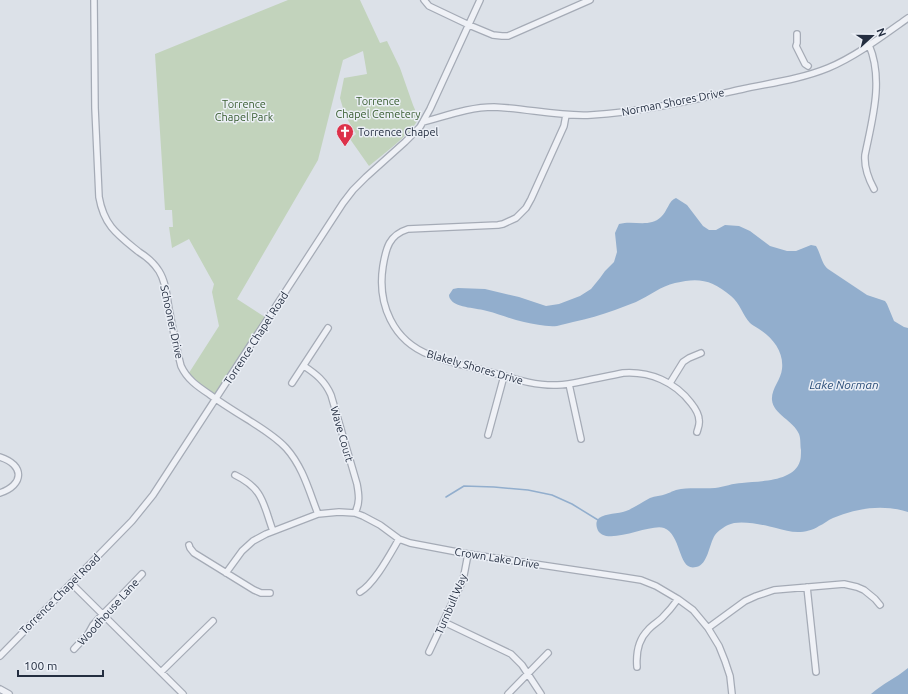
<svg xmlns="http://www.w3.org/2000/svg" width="908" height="694" font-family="Ubuntu,sans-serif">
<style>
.green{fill:#c2d3bc}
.water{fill:#92aecd}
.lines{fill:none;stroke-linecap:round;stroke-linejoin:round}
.stream{stroke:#92aecd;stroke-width:1.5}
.minor-casing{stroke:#a5abb6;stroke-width:8}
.minor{stroke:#eff1f6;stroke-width:5.5}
.labels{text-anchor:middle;stroke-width:3;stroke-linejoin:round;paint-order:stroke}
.park-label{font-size:11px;fill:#385d30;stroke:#ebeff6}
.street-label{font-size:11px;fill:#242e40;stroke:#ebeff6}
.poi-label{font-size:11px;fill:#242e40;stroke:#ebeff6;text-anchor:start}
.water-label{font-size:12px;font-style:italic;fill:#2a4d78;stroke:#ebeff6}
</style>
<rect width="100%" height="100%" fill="#dce1e8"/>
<!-- green -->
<path class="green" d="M288 0H360L380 43 387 41 400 68 413 105 419 119C406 138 387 151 369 166L350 139 356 134 345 115 340 98 344 78 367 74 363 51 343 60 318 160 237 299 268 319 216 399 187 376 219 326 212 292 214 284 189 239 172 248 169 227H173L172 210H165L155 54Z"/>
<!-- water -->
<path class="water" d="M676 198 687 205 703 226 709 230H716L725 225 739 226 750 231 770 246 787 251H796L811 245 816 246C821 254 821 263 828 269L867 295 885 301 887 304 894 321 904 327 908 328V512C882 504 858 508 833 518 828 520 824 524 819 526 813 530 805 532 798 532 790 532 784 530 776 528 764 525 739 519 728 525 724 527 718 531 715 535 709 544 708 565 696 567 678 572 682 535 664 528 649 523 603 549 597 528 596 524 596 521 599 518 606 513 618 514 626 511 634 508 642 502 650 498 655 496 661 496 666 494 672 492 670 492 676 490 689 487 702 489 715 488 724 487 733 483 742 483 759 481 794 482 800 461 801 459 801 452 801 450 800 445 801 439 799 434 794 421 773 414 772 400 771 389 781 380 782 369 784 352 773 338 759 329 756 327 752 325 750 323 743 316 740 303 731 296 712 280 699 277 675 283 661 286 649 296 636 302 629 305 622 307 615 310 601 315 588 319 573 322 568 323 562 325 557 326 546 327 535 324 524 322 512 320 500 314 487 311 478 308 457 308 451 300 450 299 449 297 449 295L453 289 458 288 485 289 519 297 546 306 559 304 580 296 591 289 600 278 605 271 614 262 617 252 615 233 619 224C634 220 649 228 661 217 667 212 669 200 676 198Z
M908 668V694H871C882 684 896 678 908 668Z"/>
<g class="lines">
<!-- stream -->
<path class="stream" d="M446 497 464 486 494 487 528 490 552 495 572 504 598 520"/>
<defs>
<path id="minor" d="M94 0 95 108 99 197C104 226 118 235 139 252 147 257 154 263 159 271 166 282 167 297 169 309 173 328 176 347 181 366 187 379 197 386 209 394 221 403 234 411 247 419 261 428 275 436 286 448 303 467 309 491 318 514
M424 0 429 6 469 25 493 35 502 36H508L524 29 590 0
M797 34V43L796 46 805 64 808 66
M869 45C884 80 872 120 865 155 864 168 868 178 874 189
M566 115 564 126 531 199 526 208 516 218 503 224 498 225 408 229C389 235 386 248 383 266 377 304 393 341 430 355 448 362 467 366 486 371 509 377 533 386 557 385 566 385 575 383 584 381 597 378 610 376 623 373 650 371 675 382 691 403 695 408 699 414 699 420 700 424 698 428 697 432
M423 122C446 116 469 107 494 107 526 108 559 117 591 115 642 112 693 100 743 89 771 83 801 79 828 68 855 57 884 35 908 18
M304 366C316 374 325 381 331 395L357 484C359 495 360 503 355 513
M292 383 328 328
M670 383 683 362 689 358 701 353
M569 384 581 439
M488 435 504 376
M0 457C25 465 24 485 0 493
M235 475C264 489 263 504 273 531
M189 545 190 548 194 553 254 590 261 593H270
M226 573 242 551 253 541 266 534 318 514 339 512 355 513 363 516 380 525 399 539 410 543 468 554 622 577 641 580 656 586 678 599 693 610 708 628 719 646 725 661 730 676 732 694
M71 583 183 694
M807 587 816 672
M360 592C375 583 390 554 399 539
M444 622 511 654 522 665 541 694
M708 628 745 601 756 596 774 590 844 584 857 587 864 590 875 599 880 605
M74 649 88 634 93 625 102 615 117 600 142 574
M429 652 463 580 465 570 468 554
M0 656 132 521 153 495 343 203 353 190 366 177 405 142 420 127 430 109 480 0
M637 667C636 654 638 640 648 630 652 625 658 622 662 618 668 612 673 606 678 599
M161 672 213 621
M0 689 9 694
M508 694 548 653"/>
</defs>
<!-- minor casing -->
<use href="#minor" class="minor-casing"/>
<!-- minor -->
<use href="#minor" class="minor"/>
</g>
<!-- icons -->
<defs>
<symbol id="church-pin" viewBox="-11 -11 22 30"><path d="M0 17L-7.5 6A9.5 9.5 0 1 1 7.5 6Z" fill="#dd314a" stroke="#ebeff6"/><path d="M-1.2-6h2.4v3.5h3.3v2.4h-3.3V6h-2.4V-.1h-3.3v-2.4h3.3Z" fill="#fff"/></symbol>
</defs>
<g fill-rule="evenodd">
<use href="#church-pin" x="335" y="122" width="20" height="27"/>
</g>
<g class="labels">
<!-- park labels -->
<g class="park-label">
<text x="378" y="105">Torrence<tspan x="378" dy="13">Chapel Cemetery</tspan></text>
<text x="244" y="108">Torrence<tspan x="244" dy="13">Chapel Park</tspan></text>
</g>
<!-- street labels -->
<g class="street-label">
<text transform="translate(673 102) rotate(-11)" y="4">Norman Shores Drive</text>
<text transform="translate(172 322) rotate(78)" y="4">Schooner Drive</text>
<text transform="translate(256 338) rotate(-57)" y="4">Torrence Chapel Road</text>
<text transform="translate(475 367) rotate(16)" y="4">Blakely Shores Drive</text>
<text transform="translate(342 434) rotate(74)" y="4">Wave Court</text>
<text transform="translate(497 558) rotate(9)" y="4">Crown Lake Drive</text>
<text transform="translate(60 594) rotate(-45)" y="4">Torrence Chapel Road</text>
<text transform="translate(451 604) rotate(-67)" y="4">Turnbull Way</text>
<text transform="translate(108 612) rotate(-48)" y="4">Woodhouse Lane</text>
</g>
<!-- poi labels -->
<g class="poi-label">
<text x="358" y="136">Torrence Chapel</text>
</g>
<!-- water labels -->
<g class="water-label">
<text x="844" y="389">Lake Norman</text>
</g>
</g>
<!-- north arrow -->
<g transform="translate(872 36) rotate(69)" stroke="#ebeff6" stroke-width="3" paint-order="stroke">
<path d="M0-3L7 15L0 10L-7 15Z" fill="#242e40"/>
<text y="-6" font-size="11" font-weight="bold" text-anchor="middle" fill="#242e40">N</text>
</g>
<!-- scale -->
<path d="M18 670v6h85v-6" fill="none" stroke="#242e40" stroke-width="2"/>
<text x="24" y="670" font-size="12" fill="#242e40" stroke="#ebeff6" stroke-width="3" paint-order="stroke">100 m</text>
</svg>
